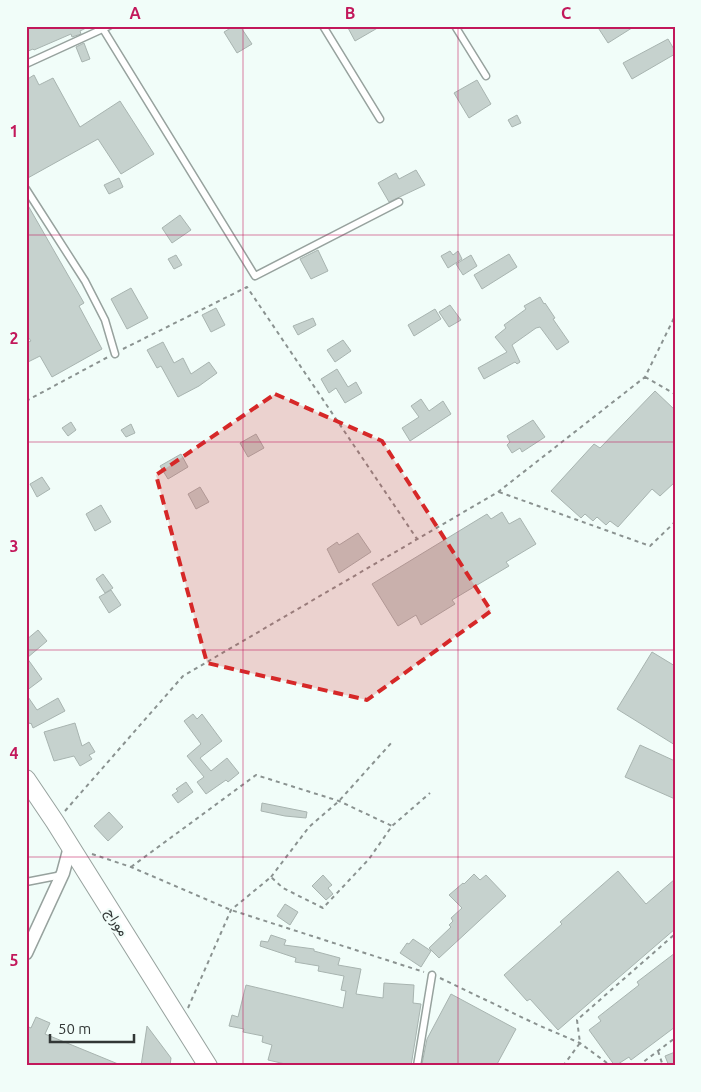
<svg xmlns="http://www.w3.org/2000/svg" width="701" height="1092" font-family="Ubuntu,Vazirmatn,sans-serif">
<style>
.building{fill:#c6d2ce;stroke:#a8b4b0}
.lines{fill:none;stroke-linecap:round;stroke-linejoin:round}
.service-casing{stroke:#97a29e;stroke-width:9}
.minor-casing{stroke:#97a29e;stroke-width:15}
.secondary-casing{stroke:#97a29e;stroke-width:20}
.path{stroke:#8a9290;stroke-width:2;stroke-dasharray:4 4;stroke-linecap:butt}
.service{stroke:#fff;stroke-width:6}
.minor{stroke:#fff;stroke-width:12}
.secondary{stroke:#fff;stroke-width:18}
.marked{fill:#d62828;fill-opacity:0.2;stroke:#d62828;stroke-width:4;stroke-dasharray:10 6;stroke-linejoin:round}
.grid{fill:none;stroke:#c2185b;stroke-width:1;stroke-opacity:0.55}
.labels{text-anchor:middle;stroke-width:4.5;stroke-linejoin:round;paint-order:stroke}
.street-label{font-size:14px;fill:#323736;stroke:#f1fdf9}
.neatline{fill:none;stroke:#c2185b;stroke-width:2}
.grid-label{font-size:16px;text-anchor:middle;font-weight:bold;fill:#c2185b}
</style>
<rect width="100%" height="100%" fill="#f1fdf9"/>
<!-- building -->
<path class="building" d="M26 26H90L80 31 81 34 72 37 71 34 34 50 33 49 26 52Z
M234 26H240L252 44 237 53 224 32Z
M347 26H381L355 41Z
M597 26H635L608 43Z
M668 39 675 51V54L632 79 623 63Z
M84 43 90 59 82 62 76 47Z
M34 75 39 85 53 78 80 127 120 101 154 154 121 174 98 139 26 179V80Z
M477 80 491 104 469 118 454 93Z
M517 115 521 123 512 127 508 120Z
M416 170 425 185 389 202 378 183 396 173 399 179Z
M119 178 123 187 109 194 104 185Z
M26 202 84 303 79 306 102 349 52 377 40 356 26 363V343L31 341 26 334Z
M180 215 191 230 172 243 162 228Z
M318 250 328 271 311 279 300 259Z
M450 251 453 255 458 251 462 259 448 268 441 256Z
M509 254 517 267 482 289 474 275Z
M176 255 182 265 174 269 168 259Z
M471 255 477 266 463 275 456 264Z
M131 288 148 318 127 329 111 299Z
M540 297 544 304 545 303 555 318 553 319 569 342 557 350 540 327 536 328 512 345 520 362 517 364 515 362 484 379 478 368 507 352 495 337 506 328 504 325 526 309 524 306Z
M450 305 461 320 449 327 439 312Z
M216 308 225 325 211 332 202 315Z
M435 309 441 319 414 336 408 325Z
M313 318 316 325 298 335 293 326Z
M343 340 351 351 335 362 327 350Z
M163 342 174 363 183 358 191 374 209 362 217 373 199 386 178 397 161 366 157 368 147 350Z
M337 369 348 387 356 382 362 393 345 403 336 388 329 393 321 379Z
M655 391 675 410V482L660 496 652 489 618 527 610 521 606 525 597 517 593 521 585 514 581 518 551 491 594 444 600 448Z
M421 399 429 411 443 401 451 414 410 441 402 428 419 417 411 406Z
M533 420 545 437 522 452 520 448 512 453 507 445 510 442 507 436Z
M71 422 76 430 68 436 62 428Z
M131 424 135 433 126 437 121 430Z
M256 434 264 448 248 457 240 443Z
M181 454 188 467 168 479 160 466Z
M42 477 50 489 37 497 30 484Z
M200 487 209 502 196 509 188 494Z
M101 505 111 522 95 531 86 514Z
M502 512 509 524 520 518 536 544 506 562 509 566 452 600 455 604 421 625 416 615 398 626 372 584 487 514 491 519Z
M358 533 371 552 339 573 327 549 337 542 339 545Z
M103 574 113 588 105 593 96 579Z
M111 590 121 605 109 613 99 597Z
M38 630 47 641 27 658 42 679 26 691V640Z
M652 652 675 666V745L617 709Z
M26 694 37 710 58 698 65 711 33 728 31 723 30 724 26 718Z
M193 714 197 719 202 714 222 741 200 758 211 771 227 758 239 773 228 782 226 780 206 794 197 782 204 777 187 756 201 744 184 721Z
M75 723 82 746 89 742 95 752 89 755 92 759 80 766 74 756 54 761 44 732Z
M640 745 675 761V799L625 777Z
M186 782 193 792 178 803 172 795 178 791 176 789Z
M262 803 307 812 306 818 285 816 261 811Z
M109 812 123 827 108 841 94 826Z
M618 871 646 904 675 879V929L558 1030 530 999 527 1001 504 975 562 924 560 922Z
M474 874 480 880 486 875 506 896 439 958 429 948 451 927 449 925 453 921 451 918 462 908 449 895 463 883 464 884Z
M323 875 332 885 328 888 333 894 326 900 312 886Z
M285 904 298 912 290 925 277 916Z
M271 935 286 940 284 945 314 949V951L340 958 338 965 361 969 356 994 383 998 384 983 414 985 413 1003 421 1004 411 1066H294L268 1060 272 1045 262 1042 263 1036 243 1032 244 1029 229 1026 232 1015 238 1017 246 985 343 1008 346 991 341 990 344 976 318 971 319 966 295 962 296 958 260 946 261 941 268 942Z
M413 939 431 951 421 967 400 953 407 943 409 944Z
M675 953V1027L631 1060 629 1057 615 1066 589 1030 601 1021 598 1017 639 985 637 982Z
M451 994 516 1029 496 1066 422 1064 427 1039Z
M36 1017 50 1023 45 1034 123 1066H26V1026L31 1028Z
M147 1026 171 1058 170 1066H141Z
M675 1052V1066H669L665 1056Z"/>
<g class="lines">
<defs>
<path id="service" d="M323 26 380 119
M455 26 486 76
M103 29 255 276 399 202
M26 64 109 26
M26 189 85 281 105 320 115 354
M26 882 62 875
M417 1066 432 975"/>
<path id="minor" d="M26 953 63 873 70 847"/>
<path id="secondary" d="M26 779 55 822 208 1066"/>
</defs>
<!-- service casing -->
<use href="#service" class="service-casing"/>
<!-- minor casing -->
<use href="#minor" class="minor-casing"/>
<!-- secondary casing -->
<use href="#secondary" class="secondary-casing"/>
<!-- path -->
<path class="path" d="M123 349 247 287 417 539
M645 377 675 394
M26 401 108 357
M499 492 650 546 675 522
M65 811 183 676 498 492 645 377 675 316
M92 854 131 867 231 910 424 972
M131 867 256 775 339 801 392 826
M271 877 309 827 339 801 393 741
M440 978 538 1025 580 1043 611 1066
M188 1008 231 910 271 877 283 888 323 908 369 859 392 826 430 793
M658 1051 663 1066
M563 1066 580 1043 577 1020 675 934
M638 1066 675 1038"/>
<!-- service -->
<use href="#service" class="service"/>
<!-- minor -->
<use href="#minor" class="minor"/>
<!-- secondary -->
<use href="#secondary" class="secondary"/>
</g>
<!-- marked area -->
<path class="marked" d="M275 394 382 441 491 611 367 700 207 663 156 475Z"/>
<!-- grid -->
<path class="grid" d="M243 26V1066M458 26V1066M26 235H675M26 442H675M26 650H675M26 857H675"/>
<g class="labels">
<!-- street labels -->
<g class="street-label">
<text transform="translate(117 922) rotate(58)" y="5">موراج</text>
</g>
</g>
<!-- border -->
<rect width="701" height="1092" fill="none" stroke="#f1fdf9" stroke-width="55"/>
<!-- scale -->
<path d="M50 1034v8h84v-8" fill="none" stroke="#323736" stroke-width="2.5"/>
<text x="58" y="1034" font-size="15" fill="#323736" stroke="#f1fdf9" stroke-width="4" paint-order="stroke">50 m</text>
<rect x="28" y="28" width="646" height="1036" class="neatline"/>
<g class="grid-label">
<text x="135" y="19">A</text>
<text x="350" y="19">B</text>
<text x="566" y="19">C</text>
<text x="14" y="137">1</text>
<text x="14" y="344">2</text>
<text x="14" y="552">3</text>
<text x="14" y="759">4</text>
<text x="14" y="966">5</text>
</g>
</svg>
